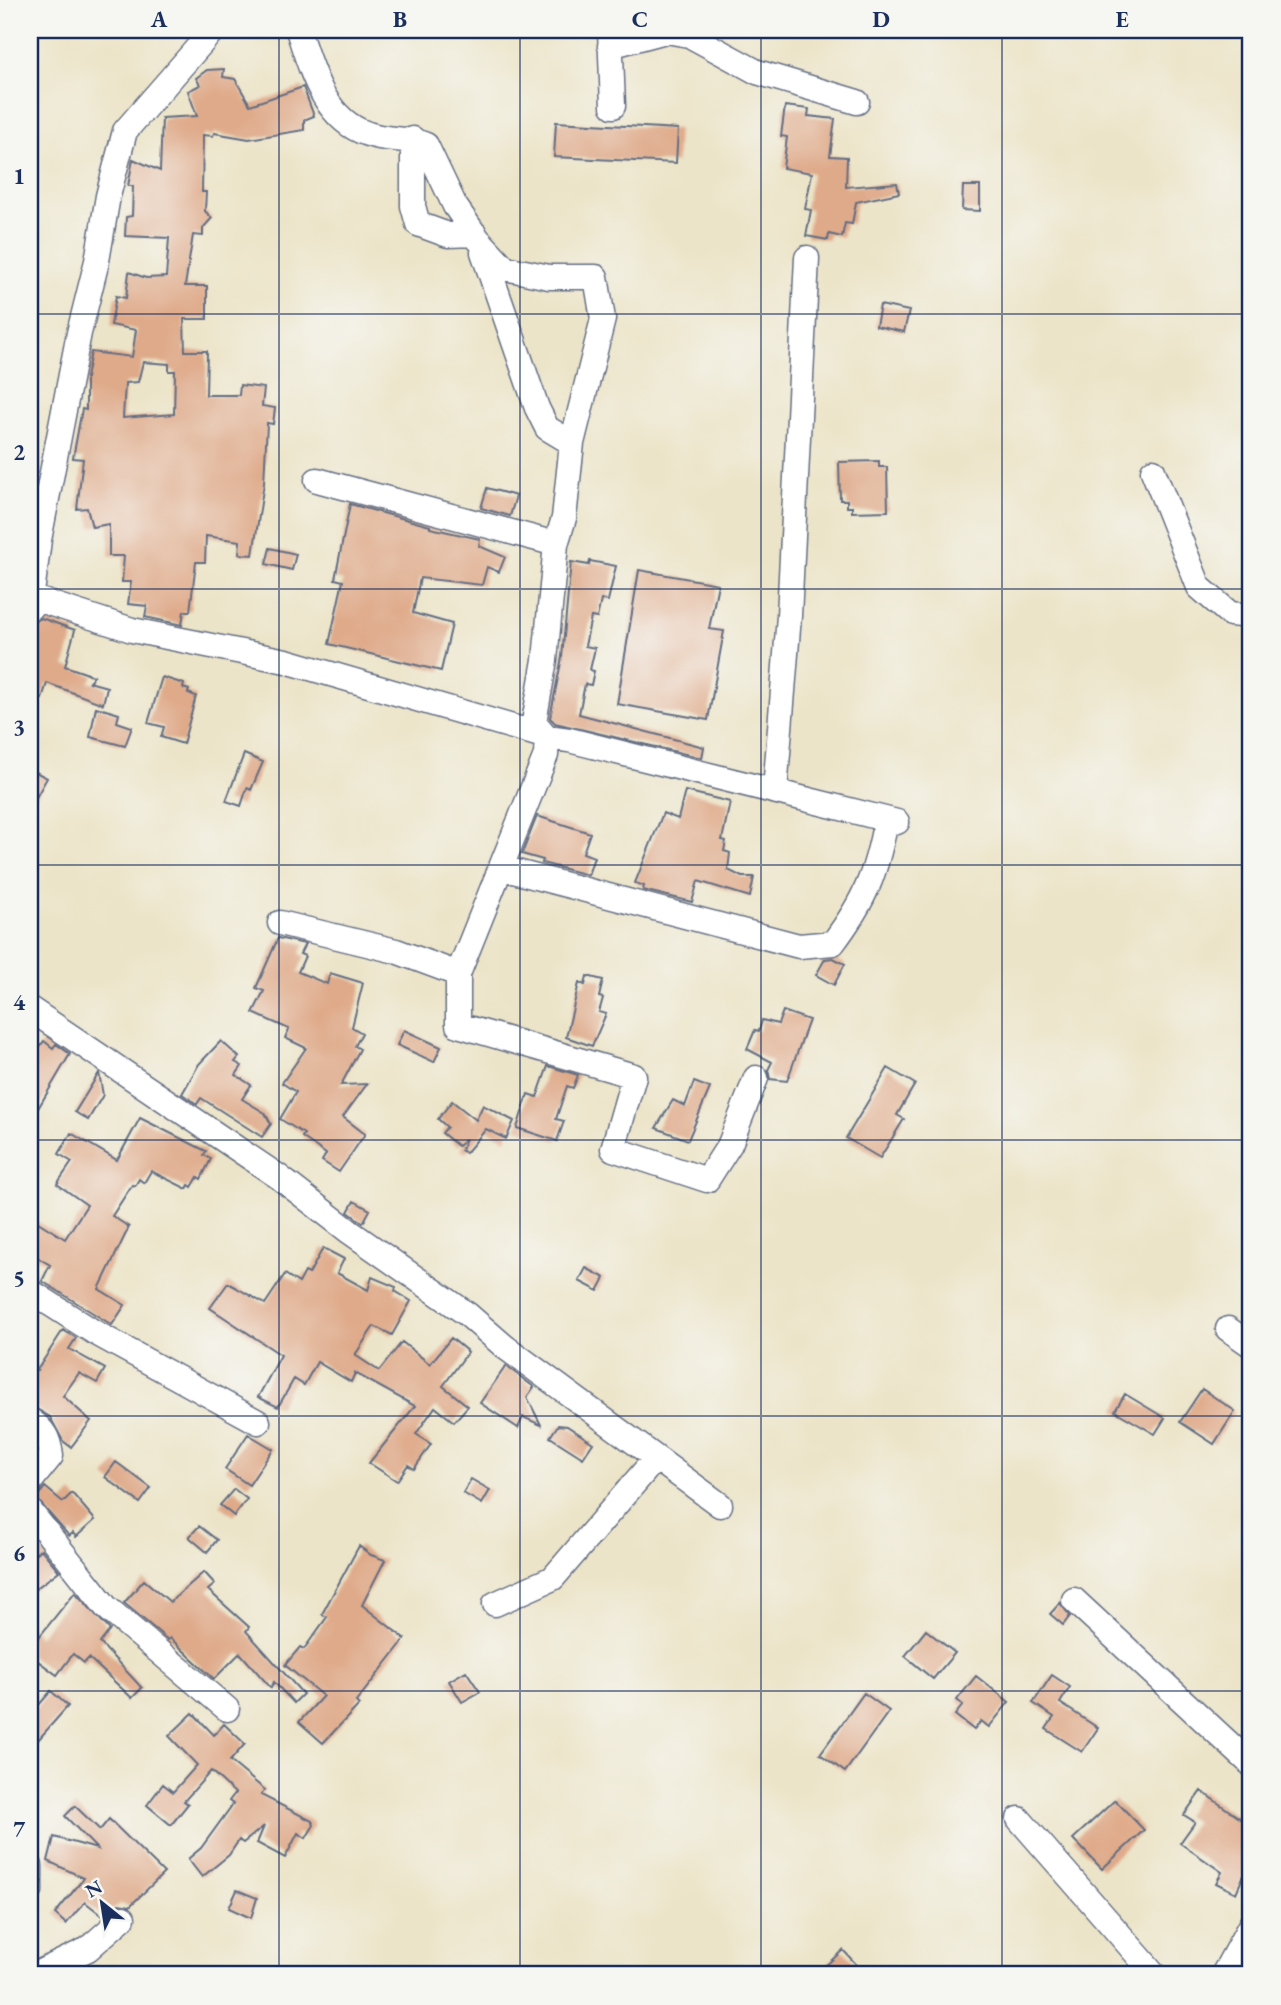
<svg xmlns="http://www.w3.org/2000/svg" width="1281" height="2005" font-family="'EB Garamond',serif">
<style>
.building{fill:#dfaa8a;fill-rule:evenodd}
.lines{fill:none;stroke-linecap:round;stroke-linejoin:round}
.minor-casing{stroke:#646e83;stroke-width:27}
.minor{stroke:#fff;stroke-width:24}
.grid{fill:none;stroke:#1b2f5e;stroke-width:2;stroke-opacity:0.55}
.neatline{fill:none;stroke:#1b2f5e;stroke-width:2.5}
.grid-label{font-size:23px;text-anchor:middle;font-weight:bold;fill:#1b2f5e}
</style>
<rect width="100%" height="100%" fill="#f6f6f2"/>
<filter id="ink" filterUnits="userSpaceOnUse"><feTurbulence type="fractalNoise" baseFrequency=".0143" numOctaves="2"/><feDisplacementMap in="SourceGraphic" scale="14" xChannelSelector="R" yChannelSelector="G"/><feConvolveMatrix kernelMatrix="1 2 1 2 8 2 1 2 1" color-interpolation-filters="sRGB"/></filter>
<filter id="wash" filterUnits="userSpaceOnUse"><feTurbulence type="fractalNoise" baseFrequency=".00686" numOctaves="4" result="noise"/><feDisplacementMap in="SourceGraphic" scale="28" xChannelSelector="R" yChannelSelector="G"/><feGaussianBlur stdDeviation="1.57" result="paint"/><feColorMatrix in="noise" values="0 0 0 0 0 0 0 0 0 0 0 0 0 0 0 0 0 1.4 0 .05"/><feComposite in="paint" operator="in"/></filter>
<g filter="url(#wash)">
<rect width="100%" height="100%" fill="#ece4c8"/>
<g id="blocks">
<!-- building -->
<path class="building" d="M224 69 223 77 235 79 250 105 303 87 314 116 304 120V130L249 139 214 133 213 136 203 135 202 192H206L205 211 212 218 203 228V236L193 235 185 286H207V319H184L185 351H207L206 395H239L240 385 264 388 262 406 275 408 273 424 267 423 264 483 253 555 239 554 240 541 206 536 205 562H196L190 611H184L182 625 145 617 147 606 128 604 131 582H122L124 556H109V524L92 527 87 508 77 509 83 459 73 458 82 409 86 410V378L91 352 132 357 136 330 111 325 116 296 126 298 129 272 146 278 166 277 169 238 125 236 126 217 132 216 133 186H128L133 159 160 171 162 118 197 116 188 91 200 85 196 78 207 70ZM143 362 169 364V371H175L174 414 123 418 125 383 138 382Z
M785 106 809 109 808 116 835 119 830 156 847 157 846 187 897 183 899 193 856 202 852 224 845 223 842 237 829 234 828 240 806 236 811 210 805 209 812 173 783 168 787 137 781 136Z
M556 122 678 129 676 163 554 157Z
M963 186H980V211L962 210Z
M880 305 909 311 904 332 876 326Z
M879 461V467H887L888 511 852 512V507H847V500H840L839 462Z
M487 488 516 496 510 516 481 508Z
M350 504 430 526V528L480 539 479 546 505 557 499 572 487 567 482 585 420 578 413 613 452 624 441 671 329 644 343 581 335 579Z
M270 548 296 554 292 570 266 564Z
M590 561 616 566 608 601 601 600 597 618 591 617 585 646 595 648 590 670 594 671 591 685 585 684 579 714 704 747 702 758 555 723 550 718 562 657 571 562 589 565Z
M639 570 718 584 709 629 724 631 708 720 617 704Z
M41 618 75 630 65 666 94 676 89 682 107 687 103 704 47 683 42 699 30 694V623Z
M162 677 184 684 183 688 189 690 188 693 196 696 183 744 161 737 164 727 148 723Z
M96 707 119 714 117 722 132 727 125 746 90 737Z
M244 754 263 762 251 790 247 788 241 806 226 801Z
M30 769 47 778 30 808Z
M685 791 730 802 722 840 726 841 724 851 730 853 728 870 742 877H754L750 897 698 881 692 902 643 890 644 886 635 883 663 813 678 819Z
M537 816 590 833 583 853 594 857 588 875 542 863 543 860 522 854Z
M278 938 305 944 300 954 305 956 298 972 327 984 330 973 363 983 352 1027 362 1033 355 1046 360 1049 341 1085 367 1084 343 1117 365 1134 339 1172 322 1161 326 1154 302 1137 304 1134 280 1119 296 1092 282 1083 306 1048 285 1038 289 1029 253 1013 264 991 256 988Z
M833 958 845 964 834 985 816 975 825 959Z
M587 976 603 980 599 997 603 998 599 1012 606 1014 592 1046 566 1037 579 983 585 985Z
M783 1011 809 1020 787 1081 770 1079 768 1070 772 1062 747 1049 755 1030 759 1031 762 1020 778 1024Z
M404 1030 441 1047 434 1062 397 1045Z
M44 1041 53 1048 56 1044 70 1054 30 1122V1060Z
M221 1041 239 1057 235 1062 242 1066 236 1075 251 1085 242 1099 265 1113 271 1124 262 1137 201 1098 197 1104 182 1094 199 1064Z
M548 1066 578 1075 573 1088 567 1086 556 1119 564 1121 557 1141 517 1128 528 1094 537 1097Z
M888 1068 915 1084 897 1115 904 1119 880 1158 846 1138Z
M99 1073 103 1095 88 1120 75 1112Z
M694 1082 710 1088 688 1140 656 1128 673 1100 685 1106Z
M452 1101 476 1120 483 1105 514 1121 506 1139 486 1129 466 1153 461 1150 466 1139 458 1146 442 1133 447 1127 438 1119Z
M140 1118 206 1151 204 1155 211 1159 201 1179 198 1177 192 1187 189 1185 187 1189 151 1171 144 1183 139 1179 135 1186 132 1185 112 1216 129 1227 99 1289 125 1305 112 1325 42 1281 50 1265 30 1253V1217L65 1239 87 1205 57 1184 72 1162 59 1154 71 1133 117 1160Z
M354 1201 370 1210 363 1223 348 1212Z
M323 1248 344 1259 337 1273 368 1290 372 1277 396 1287 395 1291 411 1301 392 1335 374 1326 355 1355 379 1371 402 1342 430 1364 451 1338 468 1352 443 1386 468 1406 454 1422 435 1407 416 1434 431 1444 414 1469 408 1465 397 1481 369 1463 415 1406 355 1373 351 1382 317 1362 304 1385 294 1379 278 1407 258 1397 281 1355 210 1308 228 1283 265 1304 285 1274 299 1283 305 1272 309 1274Z
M586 1268 605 1278 598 1291 579 1281Z
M63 1330 76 1338 69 1349 105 1369 97 1383 79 1373 63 1396 91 1421 71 1447 63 1441 50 1417 30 1405V1364L37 1370Z
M506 1366 534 1387 527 1397 541 1425 523 1417 518 1428 480 1403Z
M1202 1389 1235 1411 1214 1444 1180 1422Z
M1125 1394 1165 1418 1155 1434 1115 1411Z
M558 1425 567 1426 593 1443 583 1458 550 1437Z
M248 1434 273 1449 249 1485 225 1469Z
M116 1462 151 1488 140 1503 105 1477Z
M471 1479 490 1490 482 1504 463 1493Z
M45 1487 63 1502 72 1493 95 1520 76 1537 73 1533 69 1536 36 1498Z
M234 1489 247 1499 234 1516 220 1505Z
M199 1526 217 1540 207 1552 189 1537Z
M359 1546 371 1555 385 1560 362 1605 405 1639 356 1702 359 1705 323 1743 299 1722 323 1696 285 1665 300 1647 304 1649 327 1617 322 1614Z
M41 1549 59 1571 30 1593V1558Z
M204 1572 215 1584 208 1590 249 1627 246 1631 303 1694 294 1703 274 1682 271 1688 240 1653 214 1679 170 1638 168 1640 124 1603 144 1580 170 1602Z
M75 1592 110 1630 100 1643 142 1688 132 1698 89 1658 84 1663 73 1654 57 1675 30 1655V1624L39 1637Z
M1060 1603 1070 1616 1063 1625 1050 1614Z
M926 1630 955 1653 933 1679 905 1656Z
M466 1671 480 1692 462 1702 449 1681Z
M1052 1675 1070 1687 1060 1703 1098 1728 1082 1752 1046 1729 1054 1717 1033 1703Z
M976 1676 1009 1702 989 1727 981 1721 974 1730 955 1715 963 1705 957 1700Z
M51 1691 68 1706 30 1749V1715Z
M864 1693 889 1711 845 1772 820 1754Z
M193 1713 214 1735 224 1724 245 1744 230 1761 265 1790 261 1795 312 1821 314 1825 306 1838 298 1833 285 1858 257 1843 264 1826 243 1843 239 1840 229 1855 202 1877 188 1859 201 1848 233 1804 229 1801 235 1793 211 1771 184 1801 188 1804 171 1825 147 1805 163 1784 173 1792 197 1765 169 1736Z
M1201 1791 1251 1826V1891L1243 1877 1236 1893 1216 1883 1222 1872 1180 1843 1195 1822 1184 1815Z
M1115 1800 1144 1830 1102 1869 1073 1839Z
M75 1806 100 1830 109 1819 164 1873 130 1906 119 1904 103 1916 85 1902 66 1924 55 1914 84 1878 48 1861 54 1837 97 1849 65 1816Z
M237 1890 257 1898 251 1918 229 1908Z
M843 1950 866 1975H831L823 1968Z"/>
</g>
</g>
<g filter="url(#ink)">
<use href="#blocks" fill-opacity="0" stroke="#646e83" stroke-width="2"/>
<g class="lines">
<defs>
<path id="minor" d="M298 30C311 69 324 120 368 134 387 141 407 137 426 145L455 206 478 239 505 268 549 277H596L603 319 572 443 564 518 556 544
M610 30 613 106
M610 46 666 31 689 35 757 72 857 102
M413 139V206L418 224 448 235 475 234
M483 252 537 408 547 428 572 443
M1153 471 1199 587 1230 614 1251 616
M317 480 556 544 545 660 534 722 547 737 546 755 458 974V1025L634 1076 613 1149 707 1180 730 1144 756 1078
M30 597 132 630 286 661 547 737 569 740 897 822
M30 608 39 540 79 333 97 261 108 196 125 131 213 30
M775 791 789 616 807 258
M502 868 799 946 833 943C866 899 876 873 886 820
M280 923 396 951 458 974
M30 1009 279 1177 350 1232 467 1314 505 1347 720 1505
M30 1291 94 1332 258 1422
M1228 1329 1251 1345
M30 1420C44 1430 49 1438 51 1456L30 1482
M30 1511 106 1607 227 1709
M1074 1600 1251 1764
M495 1604 553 1578 656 1458
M1019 1819 1155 1975
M30 1866V1891
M34 1975 88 1949 123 1918
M1223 1975 1251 1924"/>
</defs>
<!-- minor casing -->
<use href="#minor" class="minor-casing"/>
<!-- minor -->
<use href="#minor" class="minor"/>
</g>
</g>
<!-- grid -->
<path class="grid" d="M279 30V1975M520 30V1975M761 30V1975M1002 30V1975M30 314H1251M30 589H1251M30 865H1251M30 1140H1251M30 1416H1251M30 1691H1251"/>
<!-- margin -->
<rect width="1281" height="2005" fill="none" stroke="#f6f6f2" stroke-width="77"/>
<!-- north arrow -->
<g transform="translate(102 1903) rotate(330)" stroke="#f6f6f2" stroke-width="5" paint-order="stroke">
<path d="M0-5L12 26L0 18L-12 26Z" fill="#1b2f5e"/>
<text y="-10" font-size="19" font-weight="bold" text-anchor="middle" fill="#1b2f5e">N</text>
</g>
<rect x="38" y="38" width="1204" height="1928" class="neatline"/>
<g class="grid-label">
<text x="159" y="27">A</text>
<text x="400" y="27">B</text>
<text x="640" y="27">C</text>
<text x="881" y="27">D</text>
<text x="1122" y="27">E</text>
<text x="19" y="184">1</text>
<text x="19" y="460">2</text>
<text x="19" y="735">3</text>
<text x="19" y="1010">4</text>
<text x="19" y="1286">5</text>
<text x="19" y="1561">6</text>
<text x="19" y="1837">7</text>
</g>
</svg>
